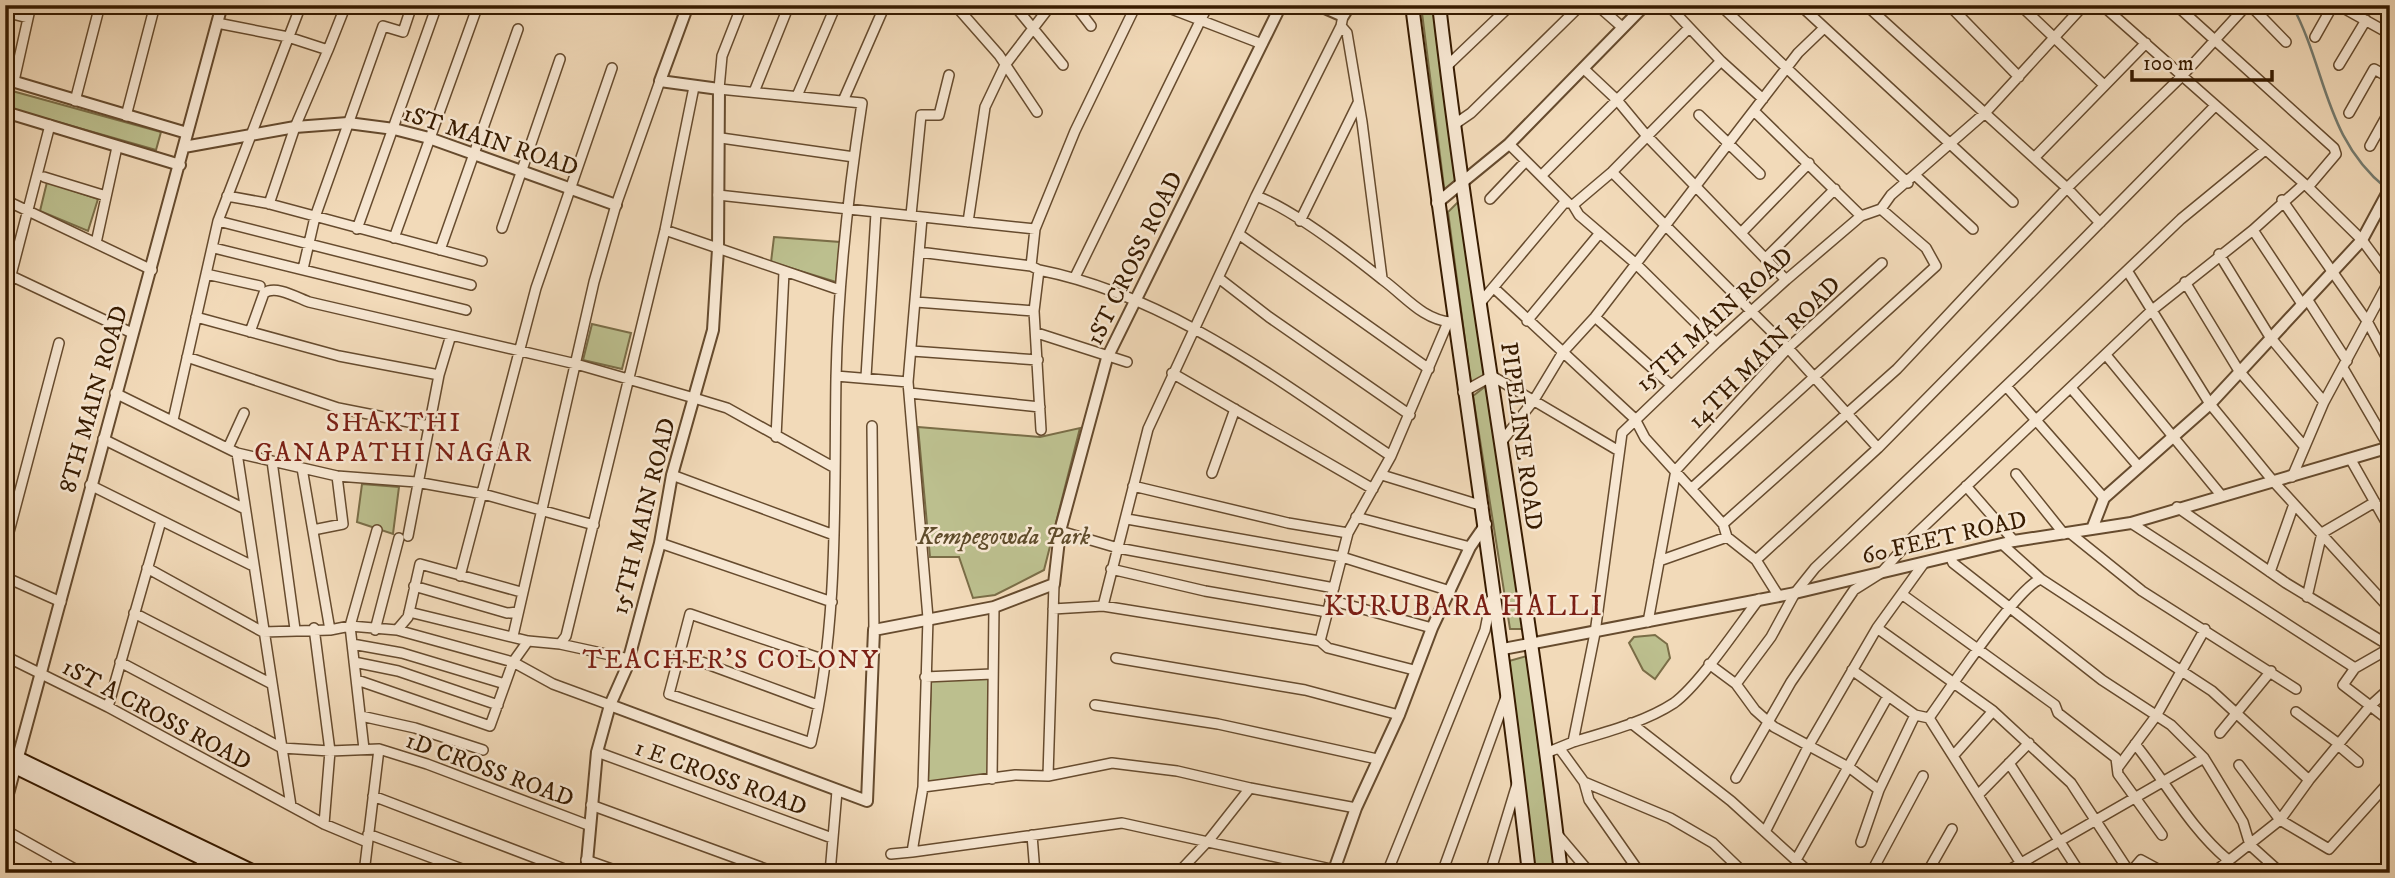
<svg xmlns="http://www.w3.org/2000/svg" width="2395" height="878" font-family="'IM FELL DW Pica',serif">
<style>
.green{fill:#bcbf8e;stroke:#7a6d47;stroke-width:2}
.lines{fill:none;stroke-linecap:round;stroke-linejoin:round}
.stream{stroke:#747a6e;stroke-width:2.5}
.minor-casing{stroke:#664b2e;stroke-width:12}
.tertiary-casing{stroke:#664b2e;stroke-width:14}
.secondary-casing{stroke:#371b00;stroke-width:16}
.minor{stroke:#f7e7d2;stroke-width:9}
.tertiary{stroke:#f7e7d2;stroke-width:10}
.secondary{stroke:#f7e7d2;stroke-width:12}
.labels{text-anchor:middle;stroke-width:5;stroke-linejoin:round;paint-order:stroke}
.street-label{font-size:24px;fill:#371b00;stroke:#f7e7d2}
.park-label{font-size:24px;font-style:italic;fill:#5f4c2b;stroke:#f7e7d2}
.neighbourhood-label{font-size:26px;letter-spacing:2px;fill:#7a1f14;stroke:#f7e7d2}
.quarter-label{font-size:28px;letter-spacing:2px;fill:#7a1f14;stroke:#f7e7d2}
</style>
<rect width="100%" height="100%" fill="#f2dab9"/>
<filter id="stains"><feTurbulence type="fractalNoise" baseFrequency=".00286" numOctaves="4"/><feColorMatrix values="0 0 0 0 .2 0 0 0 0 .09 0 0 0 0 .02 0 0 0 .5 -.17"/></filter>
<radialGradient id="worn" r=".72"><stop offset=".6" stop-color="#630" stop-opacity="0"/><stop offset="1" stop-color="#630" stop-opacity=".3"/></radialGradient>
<!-- green -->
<path class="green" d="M1421 5H1434L1458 182 1445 195Z
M5 89 161 132 156 150 5 107Z
M47 182 98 199 88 231 40 211Z
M1461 199 1489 374 1471 385 1448 212Z
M774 237 840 242 836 282 771 262Z
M592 324 631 333 622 369 583 360Z
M1491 382 1523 629H1510L1473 396Z
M918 427 1040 437 1080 428 1044 570 995 595 973 598 959 557H930Z
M362 484 399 487 393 534 357 522Z
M1655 635 1667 644 1670 658 1655 679 1643 670 1629 643 1634 637Z
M1527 656 1555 873H1535L1509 661Z
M989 676V777L928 784 931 678Z"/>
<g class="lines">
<!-- stream -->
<path class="stream" d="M2292 5C2327 70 2324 138 2387 189"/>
<defs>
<path id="minor" d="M742 5 722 56 719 89 862 103C848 194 838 285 836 378 834 499 839 623 811 743L669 694 690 614 825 660
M955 5 999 55 1037 112
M1014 5 1063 65
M1075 5 1091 26
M1161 5 1262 44
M1597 5 1622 27
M1668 5 1721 61 1612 172 1573 205 1579 215 1635 263 1716 343
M1720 5 1908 183
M1800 5 2013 202
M1866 5 2067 188 2100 223
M1949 5 2019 77
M2020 5 2104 85
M2102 5 2308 187 2362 240 2390 278
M2176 5 2334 148 2336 154 2308 187
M2250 5 2286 42
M2338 5 2390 34
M5 12 28 18
M217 23 288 37 328 50 295 127 269 204
M1341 26 1347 33 1362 122 1382 278
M2315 37 2333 5
M328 50 345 7
M1721 61 1763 99
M2339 65 2366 20
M1447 66 1511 5
M1583 68 1617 100 1646 135 1786 280
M14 81 31 5
M754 92 789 5
M797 96 836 5
M75 101 100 5
M843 101 885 5
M1754 111 1861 216
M2349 113 2374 69 2390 78
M1699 115 1760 174
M126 116 155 5
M1455 124 1471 113 1581 5
M721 138 854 157
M1509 144 1568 203
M2370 146 2390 110
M2034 158 2146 43
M1612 172 1788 348 1878 448
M1542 175 1689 28
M1916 176 1973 229
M44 177 106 196
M718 195 1035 229 1075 131 1136 5
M227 196 266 203 482 261
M1256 196C1291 208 1353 256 1383 280 1405 296 1423 320 1451 322
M1490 199 1526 161
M5 200 152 270
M2282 200 2367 321 2390 364
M2379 208 2390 217
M911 215 921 115H939L949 75
M922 218 908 382 928 618 923 787 912 852 1122 823 1349 873
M218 221 471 285
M1300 221 1358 103
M968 222 985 107 1005 65 1051 5
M502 228 560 59
M357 229 437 5
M1035 229 1031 266 1039 270 1034 311 1041 430
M665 230 840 290
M2253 230 2302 304
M1742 232 1809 163
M1240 235 1429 369
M394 238 478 5
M96 243 117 147
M214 248 466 310
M440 250 518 29
M919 252 1031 266
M2219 254 2270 337 2324 402
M1767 257 1835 189
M303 269 315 217 383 26 403 32 412 5
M1039 270C1171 296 1281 383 1391 456
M2128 272 2210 404 2273 481 2390 609
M5 273 132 333
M206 274 260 286
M1075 277 1208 5
M1220 279 1269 317 1410 415
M2185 282 2239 371 2304 446
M1494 288 1635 419 1645 438 1723 524 1727 537 1756 560 1778 595
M5 298 50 125
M2307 299 2347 361
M916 302 1034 311
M1481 302 1565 202
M196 317 339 356 439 375
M1595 317 1671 385
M1527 321 1599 234
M250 332 264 293C276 285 296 297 309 302L576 364 694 398 727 408 835 468
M1037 333 1127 362
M912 351 1038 360
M2106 355 2221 495
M187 357 338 408 429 426
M2343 368 2389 447
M1172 373 1373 489
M836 376 908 382
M866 377 876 213
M2006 386 2104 498
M2071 388 2139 467
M1463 392 1492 376 1619 451
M115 393 237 453 337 476 416 482 483 494 594 525
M910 393 1040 407
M173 420 218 221 301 5
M872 426 874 630
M776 437 784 272
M103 439 245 509
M1503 440 1534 400 1563 352 1595 317 1798 53 1824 28
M228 448 244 413
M237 453 282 748
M2351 460 2390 529
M272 461 295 629
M302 468 330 630
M1676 470 1788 348 1882 263
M1212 473 1235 409
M2016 474 2064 534
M672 475 834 535
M1382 475 1483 506
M2292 477 2324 402 2390 279
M90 485 251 565
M1133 486 1288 523 1348 533
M1966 486 2014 541
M1692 488 1936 266 1926 248 1881 209
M2177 507 2286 583 2390 646
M1356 517 1470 547
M1127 519 1342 557 1450 591
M2131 523 2355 668 2390 648
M1723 524 1897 369 2067 188 2182 76 2247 5
M313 530 343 524 337 476
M1060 531 1118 548 1334 588
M2070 533 2142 591 2296 689
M408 536 439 375 451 335
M660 543 832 602
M2002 544 2041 579
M5 547 59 343
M1951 558 1953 563 2102 680 2171 725 2204 758 2243 822 2250 845 2281 873
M1756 560 1878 448 2215 106
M1659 561 1727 537
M1924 563 1877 628 1993 711 2071 783 2130 873
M147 568 263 632 330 630 350 626 397 630 408 617 420 564 521 592
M1111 569 1205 591 1327 612
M2270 572 2294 504
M460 576 536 288 612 68
M5 577 61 602
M414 586 507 613 518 612
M1903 595 2055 705 2058 713 2116 758 2118 774 2162 835
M2307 597 2322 533 2375 502
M1330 600 1432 628
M1103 606 1148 429 1256 196 1341 26 1343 16
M1053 609 1103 606 1320 641 1328 648 1414 670
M409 612 528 641 560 644 629 659
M134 613 270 683
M1648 622 1676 470
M314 628 330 751 324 824
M375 630 399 538
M397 630 513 662 553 684 610 705
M513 636 594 282 616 205 660 81
M1320 641 1348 533 1391 456 1448 322
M352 644 402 653 505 684
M560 644 566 636 665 230 694 87
M680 654 818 705
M5 656 108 707 324 824 367 842
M1116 658 1305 690 1399 715
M120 662 282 748
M354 662 398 671 498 705
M1709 664 1736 684 1755 710 1774 727 1850 768 1879 790 1915 715 1929 718C1947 693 2018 586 2041 579L2212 691 2309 780 2370 706 2390 688
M2355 668 2343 685 2390 721
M1852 670 1915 715
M925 677 992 674
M357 680 490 726 513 662 528 641
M1736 684 1771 637 1795 593 1815 568 2181 219 2265 150
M1095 705 1218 724 1377 759
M108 707 161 521
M2296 712 2339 744
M361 716 415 728 483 750
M1929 718 2027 873
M1631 723 1731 801 1810 873
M2220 733 2271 671
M1573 742C1606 732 1645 722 1674 703 1699 685 1739 625 1759 599
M2135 744C2166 782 2190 828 2227 859
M2338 745 2358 762
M364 749 350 626 377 530
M1560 749 1584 782 1589 800 1640 873
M597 752 832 838
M1546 753 1573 742 1595 633 1622 433 1716 343 1786 280 1861 216 1881 209 1891 195 1985 113 2084 5
M1954 755 1993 711
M2009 763 2080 873
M2239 765 2280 820 2329 849 2390 781
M2119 766 2156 716 2205 629
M1048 776 1054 584
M1736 778 1791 682 1854 590 1881 573 1915 535 2151 311 2253 230 2304 184
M992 779 994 607
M1584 782 1670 818 1713 843 1744 873
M923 787 1015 775 1048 776 1112 763 1177 771 1250 788
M1978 795 2029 743
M373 796 575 873
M591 805 777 873
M291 806 282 748 330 751 379 749 427 764 588 825
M5 830 82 873
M1765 832 1809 745 1877 628
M368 834 473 873
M1557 834 1590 873
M1032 835 1035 873
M1861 842 1879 790
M891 854 912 852
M586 860 623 873
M1796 860 1888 696
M53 873 57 861
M199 873 203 858
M364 873 379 749
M830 873 837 791
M1062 873 1084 869 1106 873
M1178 873 1209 840 1250 788 1356 808
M1387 873 1485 630 1491 600
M1442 873 1506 697
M1490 873 1517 784
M1871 873 1923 776
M1927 873 1952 829
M2004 873 2204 758
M2130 873 2141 860 2165 873
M2213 873 2280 820 2309 780"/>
<path id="tertiary" d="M1318 5 1343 16 1350 5
M5 79 187 133
M5 112 180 165
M184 147 295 127 348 123 394 129 429 138 616 205
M1437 203 1509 144 1645 5
M2092 529 2104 498 2210 404 2362 240 2390 188
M1503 649 1795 593 2014 541 2131 523 2390 447
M610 705 867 801 874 630 994 607 1054 584 1060 531 1107 358 1281 5
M5 805 222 5
M586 873 597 752 610 705 626 669 660 543 672 475 713 330 718 249 719 89 660 81 688 5
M1333 873 1356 808 1399 715 1432 628 1470 547 1486 524"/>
<path id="secondary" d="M1412 5C1449 295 1496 583 1529 873
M1439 5C1473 295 1528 583 1561 873
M5 752 256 873
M5 762 232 873"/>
</defs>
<!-- minor casing -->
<use href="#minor" class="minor-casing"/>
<!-- tertiary casing -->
<use href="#tertiary" class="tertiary-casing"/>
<!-- secondary casing -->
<use href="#secondary" class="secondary-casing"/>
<!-- minor -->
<use href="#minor" class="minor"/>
<!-- tertiary -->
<use href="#tertiary" class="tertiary"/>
<!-- secondary -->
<use href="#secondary" class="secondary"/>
</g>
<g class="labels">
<!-- street labels -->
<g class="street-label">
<text transform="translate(491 140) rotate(18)" y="8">1ST MAIN ROAD</text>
<text transform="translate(1134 258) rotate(-64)" y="8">1ST CROSS ROAD</text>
<text transform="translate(1714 319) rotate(-42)" y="8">15TH MAIN ROAD</text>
<text transform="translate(1764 352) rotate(-45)" y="8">14TH MAIN ROAD</text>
<text transform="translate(93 399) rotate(-74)" y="8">8TH MAIN ROAD</text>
<text transform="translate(1522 436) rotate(82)" y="8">PIPELINE ROAD</text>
<text transform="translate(643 516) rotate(-76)" y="8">15TH MAIN ROAD</text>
<text transform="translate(1944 537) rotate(-13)" y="8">60 FEET ROAD</text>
<text transform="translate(157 714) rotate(28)" y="8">1ST A CROSS ROAD</text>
<text transform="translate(490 769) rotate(20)" y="8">1D CROSS ROAD</text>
<text transform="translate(721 777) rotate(20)" y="8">1 E CROSS ROAD</text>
</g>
<!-- park labels -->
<g class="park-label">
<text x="1004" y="544">Kempegowda Park</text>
</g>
<!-- neighbourhood labels -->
<g class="neighbourhood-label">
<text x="394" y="431">SHAKTHI<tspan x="394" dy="30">GANAPATHI NAGAR</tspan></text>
<text x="731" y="668">TEACHER'S COLONY</text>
</g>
<!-- quarter labels -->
<g class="quarter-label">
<text x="1464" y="615">KURUBARA HALLI</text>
</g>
</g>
<!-- margin -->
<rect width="2395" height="878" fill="none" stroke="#f2dab9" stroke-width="28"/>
<rect x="7" y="7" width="2381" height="864" fill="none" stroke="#371b00" stroke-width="3.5"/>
<rect x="14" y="14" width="2367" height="850" fill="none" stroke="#371b00" stroke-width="2"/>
<!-- scale -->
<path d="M2132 70v10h140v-10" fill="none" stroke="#371b00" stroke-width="3.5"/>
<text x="2143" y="70" font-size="21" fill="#371b00" stroke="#f7e7d2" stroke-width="5" paint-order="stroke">100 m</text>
<rect width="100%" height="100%" filter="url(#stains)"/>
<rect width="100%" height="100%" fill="url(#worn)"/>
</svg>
